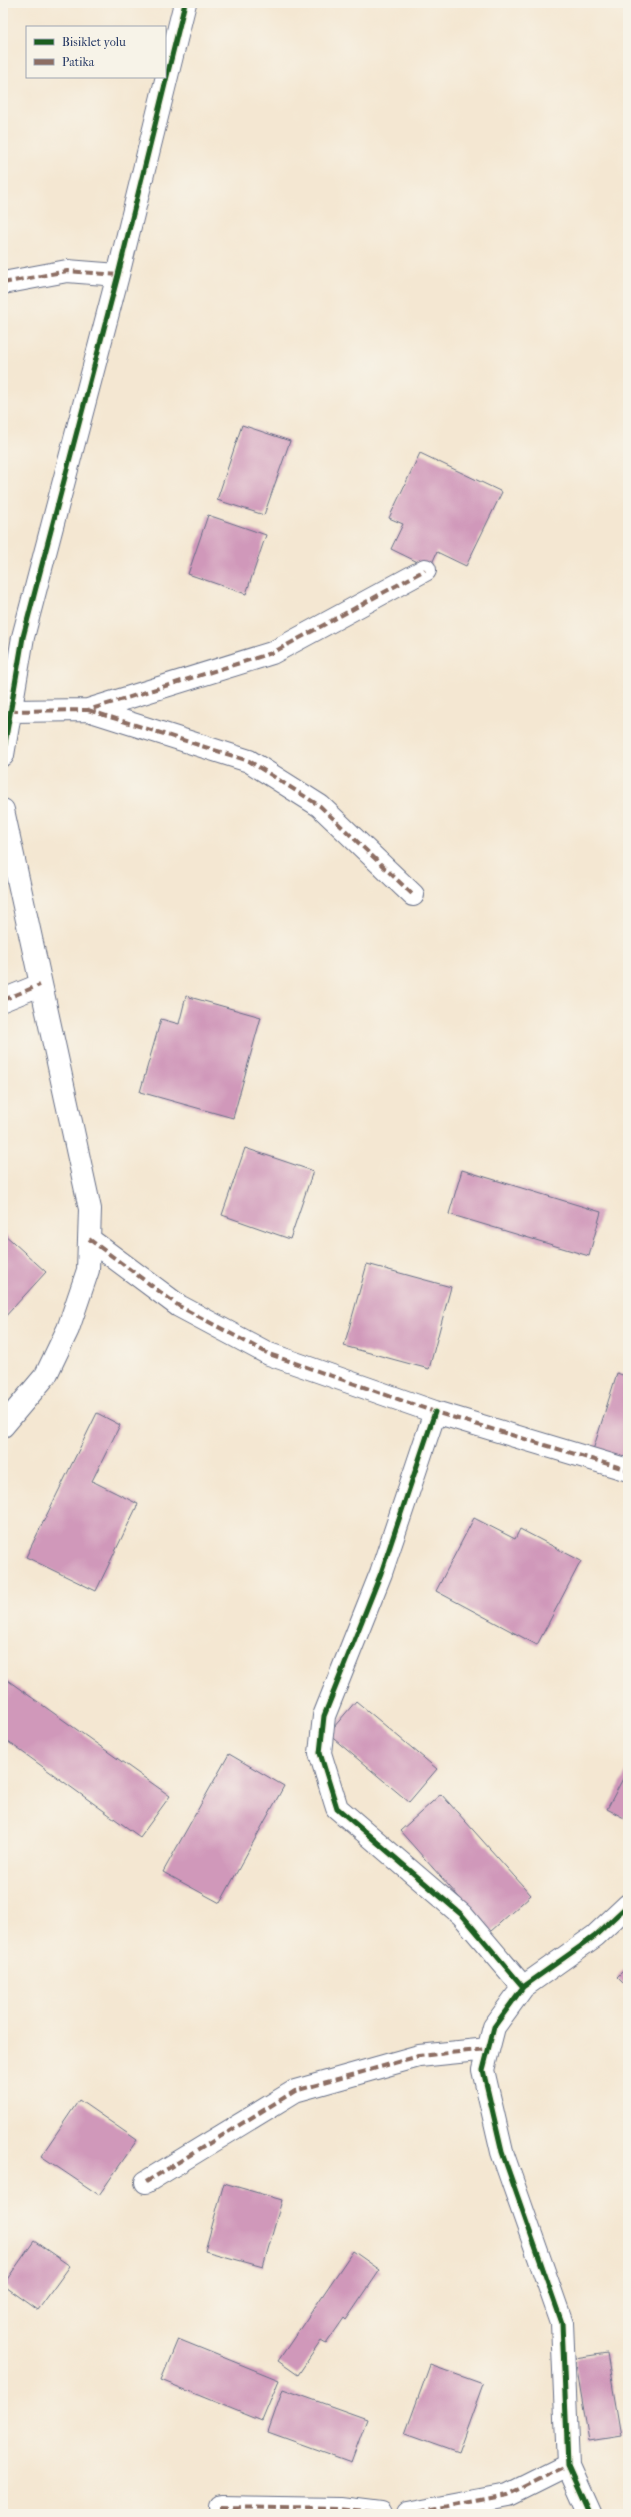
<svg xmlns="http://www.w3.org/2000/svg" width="631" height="2517" font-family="'IM FELL French Canon',serif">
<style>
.building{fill:#d098ba}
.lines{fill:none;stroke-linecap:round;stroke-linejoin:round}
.street-casing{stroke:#676f87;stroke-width:24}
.street{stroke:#fff;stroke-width:22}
.quiet{stroke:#8d6e63;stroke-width:4;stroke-dasharray:8 4;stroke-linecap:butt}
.cycleway-casing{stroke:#f7f3e8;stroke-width:8}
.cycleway{stroke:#1b5e20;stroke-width:5}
</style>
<rect width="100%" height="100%" fill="#f7f3e8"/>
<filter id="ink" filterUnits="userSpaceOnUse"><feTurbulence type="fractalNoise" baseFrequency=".025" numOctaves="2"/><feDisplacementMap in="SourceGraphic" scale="8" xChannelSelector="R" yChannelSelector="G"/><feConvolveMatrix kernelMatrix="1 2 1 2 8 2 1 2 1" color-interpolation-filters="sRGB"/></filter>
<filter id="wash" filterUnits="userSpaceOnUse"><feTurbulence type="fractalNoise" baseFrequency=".012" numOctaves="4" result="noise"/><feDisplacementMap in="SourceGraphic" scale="16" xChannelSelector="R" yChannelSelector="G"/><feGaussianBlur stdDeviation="0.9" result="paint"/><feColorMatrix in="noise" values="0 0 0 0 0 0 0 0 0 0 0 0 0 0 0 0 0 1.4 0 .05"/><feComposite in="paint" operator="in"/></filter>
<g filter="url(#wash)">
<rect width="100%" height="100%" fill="#f4e7d2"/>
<g id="blocks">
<!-- building -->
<path class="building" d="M242 425 290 441 264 515 217 500Z
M420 453 502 492 466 566 437 552 430 568 391 549 403 524 389 518Z
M208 515 266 535 246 594 188 574Z
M186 996 261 1017 233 1118 140 1092 161 1019 179 1024Z
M245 1148 313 1171 290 1239 222 1215Z
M462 1170 601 1212 589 1256 449 1214Z
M3 1233 46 1272 3 1319Z
M367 1264 451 1287 429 1369 344 1346Z
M617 1373 628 1377V1460L593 1450Z
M97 1413 120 1425 92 1481 138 1504 96 1591 26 1557Z
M474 1518 515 1539 520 1529 581 1561 537 1645 436 1591Z
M3 1677 170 1796 140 1837 3 1738Z
M356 1701 437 1769 409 1802 328 1734Z
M229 1754 284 1786 220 1903 163 1872Z
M628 1769V1820L607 1809Z
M441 1794 531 1895 490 1932 400 1831Z
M628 1966V1988L617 1977Z
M79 2100 137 2140 99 2195 41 2156Z
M224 2183 282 2200 263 2267 205 2251Z
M34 2241 70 2266 38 2310 3 2285Z
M353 2251 380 2270 346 2320 344 2318 326 2344 321 2341 298 2375 278 2361Z
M178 2339 279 2380 262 2421 161 2380Z
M607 2353 621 2436 589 2441 575 2358Z
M430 2365 483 2384 458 2453 405 2434Z
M283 2389 367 2419 351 2462 268 2432Z"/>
</g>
</g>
<g filter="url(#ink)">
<use href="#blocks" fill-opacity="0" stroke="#676f87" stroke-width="1"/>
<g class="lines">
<defs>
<path id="street" d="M3 283 67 271 118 275
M88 710 249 761 320 806 413 895
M10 711 88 710 272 653 425 570
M3 755 23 637 118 275 185 3
M3 810 90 1209 88 1270 68 1329 46 1375 3 1426
M3 1000 40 985
M89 1239 179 1306 269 1354 435 1412 628 1470
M435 1412 381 1573 324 1716 320 1753 337 1808 462 1915 523 1987
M146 2182 295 2091 419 2056 488 2049
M221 2507 340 2509 380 2514
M407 2514 508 2495 568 2465
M590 2514 568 2465 562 2323 502 2152 483 2070 494 2027 523 1987 595 1936 628 1905"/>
</defs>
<!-- street casing -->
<use href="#street" class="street-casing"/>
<!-- street -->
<use href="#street" class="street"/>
<!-- quiet -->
<path class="quiet" d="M3 283 67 271 118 275
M88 710 249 761 320 806 413 895
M10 711 88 710 272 653 425 570
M3 1000 40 985
M89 1239 179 1306 269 1354 435 1412 628 1470
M146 2182 295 2091 419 2056 488 2049
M221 2507 340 2509 380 2514
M407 2514 508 2495 568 2465"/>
<defs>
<path id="cycleway" d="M3 755 23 637 118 275 185 3
M435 1412 381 1573 324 1716 320 1753 337 1808 462 1915 523 1987
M590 2514 568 2465 562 2323 502 2152 483 2070 494 2027 523 1987 595 1936 628 1905"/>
</defs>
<!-- cycleway casing -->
<use href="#cycleway" class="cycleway-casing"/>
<!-- cycleway -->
<use href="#cycleway" class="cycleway"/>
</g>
</g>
<!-- margin -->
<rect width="631" height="2517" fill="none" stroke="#f7f3e8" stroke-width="16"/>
<!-- legend -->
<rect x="26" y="26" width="140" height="52" fill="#f7f3e8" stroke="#9fa5b1"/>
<rect x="34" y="39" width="20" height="6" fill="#1b5e20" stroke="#9fa5b1"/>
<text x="62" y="46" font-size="12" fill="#1b2f5e">Bisiklet yolu</text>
<rect x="34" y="59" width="20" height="6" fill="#8d6e63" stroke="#9fa5b1"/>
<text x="62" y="66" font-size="12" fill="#1b2f5e">Patika</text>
</svg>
